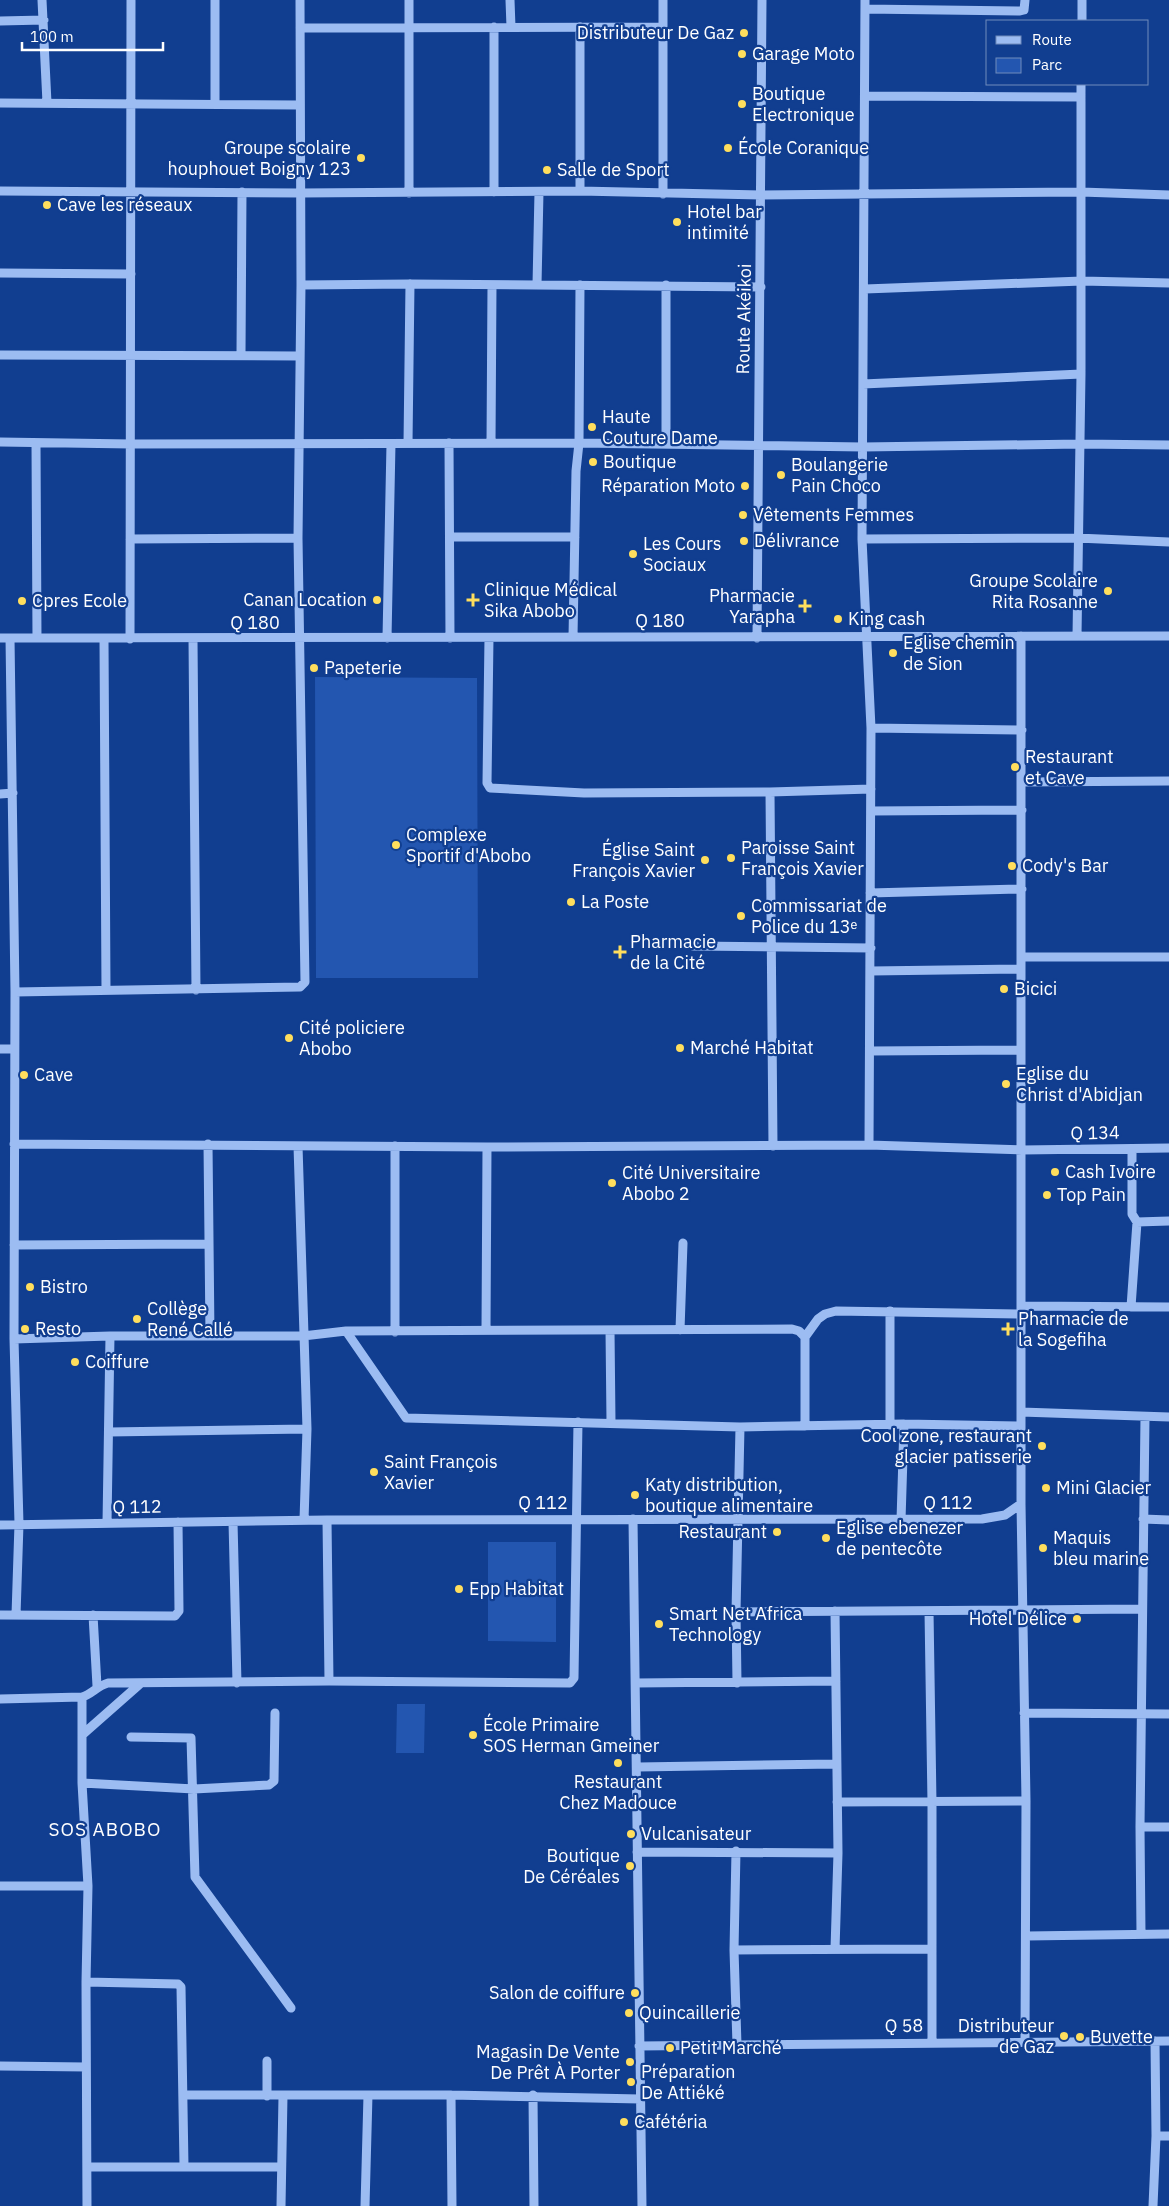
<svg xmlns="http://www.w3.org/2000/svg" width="1169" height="2206" font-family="'IBM Plex Sans',sans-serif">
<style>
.green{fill:#2356b0}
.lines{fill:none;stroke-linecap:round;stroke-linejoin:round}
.minor{stroke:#9cbcf2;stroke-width:9}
.poi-dot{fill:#ffde5d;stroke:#113e90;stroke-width:2}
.labels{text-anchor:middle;stroke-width:4.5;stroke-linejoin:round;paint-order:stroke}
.poi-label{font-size:18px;fill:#fff;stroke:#113e90;text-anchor:start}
.street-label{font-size:18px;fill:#fff;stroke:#113e90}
.neighbourhood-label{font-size:19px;letter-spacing:1px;fill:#fff;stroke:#113e90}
</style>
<rect width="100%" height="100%" fill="#113e90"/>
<!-- green -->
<path class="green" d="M315 677 477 678 478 978H316Z
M488 1542H556V1642L488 1641Z
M397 1704H425L424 1753H396Z"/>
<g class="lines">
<!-- minor -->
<path class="minor" d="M42 0 47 103
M409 0V193
M510 0 511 27
M865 0 862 539 871 728 869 1145
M865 9 1020 11 1024 10 1025 0
M0 21 44 20
M1082 21V0
M494 27V192
M580 27V191
M300 28 663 27
M865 96 1081 97
M0 103 300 105
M215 104V0
M0 191 301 193 580 191 761 195 1081 192 1169 195
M663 194V0
M0 273 131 274
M301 285 410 284 761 287
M537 285 539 192
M865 289 1082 281 1169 283
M241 354 242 192
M0 355 299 356
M863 384 1081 374
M0 442 131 444 579 443 863 447 1080 444 1169 445
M36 443 37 638
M408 443 410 284
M449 443 450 638
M491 443 492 285
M666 444V285
M450 537H575
M130 539 298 538
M862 539 1077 538 1169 542
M1021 636V1504L1026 1801 1025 2041
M1077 636 1081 374V84
M573 637 576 471 579 443 580 285
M0 638 1169 636
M10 638 15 992 14 1339 19 1524 16 1615
M387 638 391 444
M489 638 487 783 490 788 584 793 770 792 871 789
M757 638 762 0
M104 639 106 990
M130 639 131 0
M193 639 196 990
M871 728 1022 730
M1022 782 1169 781
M770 792 773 1146
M0 794 13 793
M871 811 1022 810
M870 893 1022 889
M693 946 871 948
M1021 957H1169
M871 971 1021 969
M15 992 300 987 305 982 298 538 301 285 300 0
M0 1049H14
M870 1051 1021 1050
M14 1144 487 1147 869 1145 1022 1150 1169 1148
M208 1144 210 1336
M298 1146 307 1429 304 1520
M395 1146V1332
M1137 1222 1169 1221
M14 1245 209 1244
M1022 1306 1169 1307
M1131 1307 1137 1222 1132 1214V1149
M890 1311V1425
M486 1330 487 1147
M610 1330 611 1422
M680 1330 683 1243
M346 1331 406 1418 740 1427 904 1424 1021 1426
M14 1339 110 1336H303L346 1331 792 1329 799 1331 805 1337
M1021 1412 1169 1417
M805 1426V1337L818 1319 825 1314 836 1311 1022 1314
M109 1432 307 1429
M633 1519 642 2206
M1143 1519 1169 1520
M327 1520 329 1681
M901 1520 904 1424
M233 1522 237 1683
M107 1523 110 1336
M0 1525 327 1520 982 1519 1005 1515 1021 1504
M929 1611 932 1803V2042
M736 1612 1142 1609
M0 1615 175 1616 179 1611 178 1522
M93 1615 97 1686
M636 1683 836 1681
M737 1683 736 1612 740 1427
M82 1697V1783L88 1886 86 1982 87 2206
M0 1699 82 1697C92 1694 97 1686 108 1683L329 1681 570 1683 574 1678 578 1422
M1024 1713 1169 1714
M82 1735 141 1683
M131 1737 191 1738 195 1877 291 2008
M638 1767 836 1764
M82 1783 194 1789 269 1785 274 1781 275 1713
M837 1802 1026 1801
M1140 1827H1169
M736 1851 734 1950 737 2045
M637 1852 838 1853
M0 1886H88
M1141 1934 1140 1827 1145 1417
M1027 1936 1169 1934
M835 1949 838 1853 835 1611
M734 1950 932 1949
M86 1982 178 1984 181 1987 184 2166
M639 2046 1169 2041
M267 2061V2096
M0 2066 86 2067
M183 2095H451L640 2099
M451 2095 452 2206
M533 2095 534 2206
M1156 2136H1169
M88 2167H281
M281 2206 283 2096
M365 2206 368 2095
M1153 2206 1156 2136 1155 2041"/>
</g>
<!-- markers -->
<g class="poi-dot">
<circle cx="744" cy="33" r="5"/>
<circle cx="742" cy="54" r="5"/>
<circle cx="742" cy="104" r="5"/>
<circle cx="728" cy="148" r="5"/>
<circle cx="361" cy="158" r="5"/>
<circle cx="547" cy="170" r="5"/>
<circle cx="47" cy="205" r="5"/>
<circle cx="677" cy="222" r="5"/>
<circle cx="592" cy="427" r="5"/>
<circle cx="593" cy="462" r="5"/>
<circle cx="781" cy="475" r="5"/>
<circle cx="745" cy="486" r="5"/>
<circle cx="743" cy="515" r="5"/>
<circle cx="744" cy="541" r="5"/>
<circle cx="633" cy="554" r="5"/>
<circle cx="1108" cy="591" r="5"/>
<circle cx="377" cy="600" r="5"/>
<path d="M470.5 592.5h5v5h5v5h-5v5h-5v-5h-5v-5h5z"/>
<circle cx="22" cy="601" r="5"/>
<path d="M802.5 598.5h5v5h5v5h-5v5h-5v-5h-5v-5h5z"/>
<circle cx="838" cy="619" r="5"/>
<circle cx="893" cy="653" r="5"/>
<circle cx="314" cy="668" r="5"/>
<circle cx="1015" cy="767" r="5"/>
<circle cx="396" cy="845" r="5"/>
<circle cx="731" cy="858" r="5"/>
<circle cx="705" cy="860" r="5"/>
<circle cx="1012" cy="866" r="5"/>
<circle cx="571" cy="902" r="5"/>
<circle cx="741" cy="916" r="5"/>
<path d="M617.5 944.5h5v5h5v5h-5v5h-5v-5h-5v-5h5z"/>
<circle cx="1004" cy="989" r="5"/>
<circle cx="289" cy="1038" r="5"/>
<circle cx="680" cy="1048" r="5"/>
<circle cx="24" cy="1075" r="5"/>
<circle cx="1006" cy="1084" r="5"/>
<circle cx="1055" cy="1172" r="5"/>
<circle cx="612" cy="1183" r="5"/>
<circle cx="1047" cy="1195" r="5"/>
<circle cx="30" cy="1287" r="5"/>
<circle cx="137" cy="1319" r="5"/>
<circle cx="25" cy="1329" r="5"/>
<path d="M1005.5 1321.5h5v5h5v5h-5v5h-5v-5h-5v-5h5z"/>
<circle cx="75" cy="1362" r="5"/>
<circle cx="1042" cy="1446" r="5"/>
<circle cx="374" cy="1472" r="5"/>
<circle cx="1046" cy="1488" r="5"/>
<circle cx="635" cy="1495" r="5"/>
<circle cx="777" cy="1532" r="5"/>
<circle cx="826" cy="1538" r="5"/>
<circle cx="1043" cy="1548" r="5"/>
<circle cx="459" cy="1589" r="5"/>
<circle cx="1077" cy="1619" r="5"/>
<circle cx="659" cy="1624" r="5"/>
<circle cx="473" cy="1735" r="5"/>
<circle cx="618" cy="1763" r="5"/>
<circle cx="631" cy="1834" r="5"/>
<circle cx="630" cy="1866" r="5"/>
<circle cx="635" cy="1993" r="5"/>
<circle cx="629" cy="2013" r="5"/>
<circle cx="1064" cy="2036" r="5"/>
<circle cx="1080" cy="2037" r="5"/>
<circle cx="670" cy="2048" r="5"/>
<circle cx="630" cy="2062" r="5"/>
<circle cx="631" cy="2082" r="5"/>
<circle cx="624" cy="2122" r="5"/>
</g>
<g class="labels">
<!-- poi labels -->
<g class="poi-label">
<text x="734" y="39" text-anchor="end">Distributeur De Gaz</text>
<text x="752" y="60">Garage Moto</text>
<text x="752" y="100">Boutique<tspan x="752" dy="21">Electronique</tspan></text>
<text x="351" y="154" text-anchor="end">Groupe scolaire<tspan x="351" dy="21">houphouet Boigny 123</tspan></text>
<text x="738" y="154">École Coranique</text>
<text x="557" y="176">Salle de Sport</text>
<text x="57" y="211">Cave les réseaux</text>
<text x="687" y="218">Hotel bar<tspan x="687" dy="21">intimité</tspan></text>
<text x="602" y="423">Haute<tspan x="602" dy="21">Couture Dame</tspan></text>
<text x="603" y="468">Boutique</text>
<text x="791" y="471">Boulangerie<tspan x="791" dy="21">Pain Choco</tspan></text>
<text x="735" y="492" text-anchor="end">Réparation Moto</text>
<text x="753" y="521">Vêtements Femmes</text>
<text x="754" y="547">Délivrance</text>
<text x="643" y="550">Les Cours<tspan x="643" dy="21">Sociaux</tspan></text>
<text x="1098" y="587" text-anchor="end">Groupe Scolaire<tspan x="1098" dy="21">Rita Rosanne</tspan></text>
<text x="484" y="596">Clinique Médical<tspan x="484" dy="21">Sika Abobo</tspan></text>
<text x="795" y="602" text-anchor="end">Pharmacie<tspan x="795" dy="21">Yarapha</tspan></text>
<text x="367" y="606" text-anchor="end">Canan Location</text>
<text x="32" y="607">Cpres Ecole</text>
<text x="848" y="625">King cash</text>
<text x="903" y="649">Eglise chemin<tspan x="903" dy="21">de Sion</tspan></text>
<text x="324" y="674">Papeterie</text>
<text x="1025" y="763">Restaurant<tspan x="1025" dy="21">et Cave</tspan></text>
<text x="406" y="841">Complexe<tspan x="406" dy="21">Sportif d'Abobo</tspan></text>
<text x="741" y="854">Paroisse Saint<tspan x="741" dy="21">François Xavier</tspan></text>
<text x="695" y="856" text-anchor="end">Église Saint<tspan x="695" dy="21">François Xavier</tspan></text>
<text x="1022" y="872">Cody's Bar</text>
<text x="581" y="908">La Poste</text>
<text x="751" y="912">Commissariat de<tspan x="751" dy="21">Police du 13ᵉ</tspan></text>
<text x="630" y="948">Pharmacie<tspan x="630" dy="21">de la Cité</tspan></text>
<text x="1014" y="995">Bicici</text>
<text x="299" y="1034">Cité policiere<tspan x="299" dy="21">Abobo</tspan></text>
<text x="690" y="1054">Marché Habitat</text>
<text x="1016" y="1080">Eglise du<tspan x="1016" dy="21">Christ d'Abidjan</tspan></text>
<text x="34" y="1081">Cave</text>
<text x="1065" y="1178">Cash Ivoire</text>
<text x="622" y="1179">Cité Universitaire<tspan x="622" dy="21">Abobo 2</tspan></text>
<text x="1057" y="1201">Top Pain</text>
<text x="40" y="1293">Bistro</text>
<text x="147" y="1315">Collège<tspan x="147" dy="21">René Callé</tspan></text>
<text x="1018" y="1325">Pharmacie de<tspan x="1018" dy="21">la Sogefiha</tspan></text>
<text x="35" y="1335">Resto</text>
<text x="85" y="1368">Coiffure</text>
<text x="1032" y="1442" text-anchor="end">Cool zone, restaurant<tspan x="1032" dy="21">glacier patisserie</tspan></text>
<text x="384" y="1468">Saint François<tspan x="384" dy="21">Xavier</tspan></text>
<text x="645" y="1491">Katy distribution,<tspan x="645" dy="21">boutique alimentaire</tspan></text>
<text x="1056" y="1494">Mini Glacier</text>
<text x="836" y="1534">Eglise ebenezer<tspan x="836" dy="21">de pentecôte</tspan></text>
<text x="767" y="1538" text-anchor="end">Restaurant</text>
<text x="1053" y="1544">Maquis<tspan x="1053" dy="21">bleu marine</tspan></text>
<text x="469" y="1595">Epp Habitat</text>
<text x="669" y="1620">Smart Net Africa<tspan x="669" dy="21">Technology</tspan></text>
<text x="1067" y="1625" text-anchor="end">Hotel Délice</text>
<text x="483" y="1731">École Primaire<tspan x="483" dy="21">SOS Herman Gmeiner</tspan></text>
<text x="618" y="1788" text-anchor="middle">Restaurant<tspan x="618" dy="21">Chez Madouce</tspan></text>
<text x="641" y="1840">Vulcanisateur</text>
<text x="620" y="1862" text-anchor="end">Boutique<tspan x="620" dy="21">De Céréales</tspan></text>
<text x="625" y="1999" text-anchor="end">Salon de coiffure</text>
<text x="639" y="2019">Quincaillerie</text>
<text x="1054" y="2032" text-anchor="end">Distributeur<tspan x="1054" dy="21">de Gaz</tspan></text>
<text x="1090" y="2043">Buvette</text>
<text x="680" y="2054">Petit Marché</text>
<text x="620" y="2058" text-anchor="end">Magasin De Vente<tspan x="620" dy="21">De Prêt À Porter</tspan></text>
<text x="641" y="2078">Préparation<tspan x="641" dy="21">De Attiéké</tspan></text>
<text x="634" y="2128">Cafétéria</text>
</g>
<!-- street labels -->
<g class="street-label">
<text transform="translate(744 319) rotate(-89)" y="6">Route Akéikoi</text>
<text x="660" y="627">Q 180</text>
<text x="255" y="629">Q 180</text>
<text transform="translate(1095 1133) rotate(-1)" y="6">Q 134</text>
<text x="543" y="1509">Q 112</text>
<text x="948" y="1509">Q 112</text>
<text transform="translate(137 1507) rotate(-1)" y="6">Q 112</text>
<text transform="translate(904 2026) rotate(-1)" y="6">Q 58</text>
</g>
<!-- neighbourhood labels -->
<g class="neighbourhood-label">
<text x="105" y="1836">SOS ABOBO</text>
</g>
</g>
<!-- legend -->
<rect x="986" y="20" width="162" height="65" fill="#113e90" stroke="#708bbc"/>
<rect x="996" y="36" width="25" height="8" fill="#9cbcf2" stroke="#708bbc"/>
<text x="1032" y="45" font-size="15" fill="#ffffff">Route</text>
<rect x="996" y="58" width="25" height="15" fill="#2356b0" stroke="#708bbc"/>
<text x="1032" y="70" font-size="15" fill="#ffffff">Parc</text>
<!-- scale -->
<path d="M22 42v8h141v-8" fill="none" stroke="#ffffff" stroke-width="2.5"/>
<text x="30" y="42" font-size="15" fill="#ffffff" stroke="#113e90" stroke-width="4" paint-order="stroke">100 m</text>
</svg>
